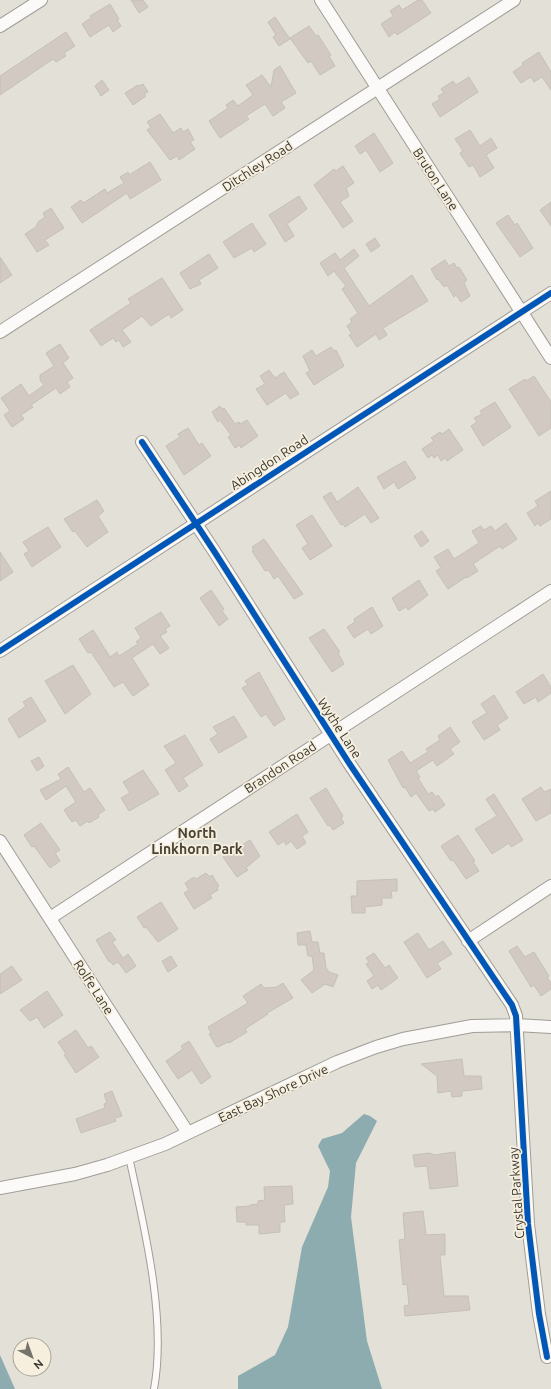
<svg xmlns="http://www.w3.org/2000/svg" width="551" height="1389" font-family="Ubuntu,sans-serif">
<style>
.water{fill:#8cacb0}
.building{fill:#d2c9c2;stroke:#c4c0ba}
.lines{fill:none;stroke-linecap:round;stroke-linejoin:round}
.lane-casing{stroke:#a09d97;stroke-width:8}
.street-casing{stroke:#a09d97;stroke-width:14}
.lane{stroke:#fbfaf9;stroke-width:6}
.street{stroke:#fbfaf9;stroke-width:12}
.cycleway-casing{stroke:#f6efde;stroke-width:8}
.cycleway{stroke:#0057b8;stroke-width:6}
.labels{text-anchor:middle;stroke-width:3.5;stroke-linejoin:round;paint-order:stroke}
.street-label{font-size:13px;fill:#39362f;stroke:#f6efde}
.neighbourhood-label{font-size:14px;font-weight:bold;fill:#4a4437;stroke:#f6efde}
</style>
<rect width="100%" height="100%" fill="#e3e0d7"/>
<!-- water -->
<path class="water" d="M364 1114 370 1116 377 1121 356 1163 351 1217 367 1341 382 1389H238V1376L275 1355 288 1327 302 1247 328 1187 330 1171 318 1146 322 1139 342 1133Z
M0 1355 15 1389H0Z"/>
<!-- building -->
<path class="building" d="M131 0H143L148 7 139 13Z
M418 0H422L431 13 397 35 395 32 389 37 381 24 393 16 390 11 399 5 402 10Z
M110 4 119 19 117 20 121 26 113 32 109 25 90 37 82 24 91 18 90 16Z
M275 17 290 39 279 46 273 37 276 35 268 22Z
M309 26 316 36 318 35 331 55 329 56 335 66 320 75 311 61 308 63 290 38Z
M66 32 75 46 64 53 66 56 56 62 53 59 0 95V76Z
M539 52 551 72V90L542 77 534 82 531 77 521 83 513 72 523 65 522 63Z
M280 66 296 93 281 102 285 108 273 116 265 104 246 116 249 119 220 138 209 121 228 108 226 105 233 100 238 106 253 95 246 85 262 75 271 87 274 70Z
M469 77 478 92 440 117 432 104 440 99 438 96 444 93 441 89 453 81 456 85Z
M102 80 109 90 101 96 95 86Z
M143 84 148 92 144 94 146 96 133 105 125 93 138 85 139 86Z
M160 114 173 133 181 128 183 132 188 129 194 140 190 142 195 149 179 160 177 156 170 160 147 130 151 127 147 122Z
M470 130 480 146 491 138 497 148 486 155 494 168 480 177 473 165 469 167 460 153 463 151 455 139Z
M374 133 393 163 380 172 366 150 360 154 355 146Z
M150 162 161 180 130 199 127 193 82 223 71 207 81 200 83 203 88 200 105 189 107 193 124 183 120 177 128 172 129 175Z
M343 166 354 183 346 188 349 196 340 202 353 221 343 228 314 185 334 169 336 171Z
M299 196 307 209 287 224 294 236 285 242 269 215Z
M551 202V226L540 210Z
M51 208 64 228 45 240 49 245 37 252 25 234 36 227 38 222 45 217 43 213Z
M508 215 515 225 517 223 533 248 520 257 496 223Z
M252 223 266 244 254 252 252 248 234 258 223 242Z
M375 238 380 246 371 252 366 244Z
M354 249 359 256 344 268 369 306 412 275 428 301 383 328 387 335 379 340 376 334 357 347 349 335 352 334 347 326 352 322 350 319 358 313 342 289 346 286 334 271 328 276 320 263 335 253 340 260Z
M209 254 218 268 199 280 201 284 190 289 180 273Z
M0 257 12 275 0 283Z
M445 260 449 266 454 263 457 268 459 267 467 280 464 283 470 296 461 302 456 295 454 297 447 285 444 287 438 279 437 280 431 269Z
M162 278 183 310 171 318 169 314 151 326 142 316 122 330 131 342 123 347 119 340 116 342 113 338 101 346 90 330 131 303 128 299Z
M60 344 69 358 63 363 73 378 67 382 70 387 60 394 56 388 31 405 33 407 21 415 24 419 12 427 4 415 10 411 1 398 21 384 29 396 44 385 40 380V375L54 366 46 353Z
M331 347 334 351 336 350 344 366 314 385 306 373 310 371 303 356 312 350 316 356Z
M269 370 275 378 284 372 299 394 290 399 286 393 267 405 256 389 265 384 260 376Z
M534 376 551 402V428L539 436 509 389 525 379 526 381Z
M495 402 511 427 483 446 471 426 477 422 474 418 482 414 480 411Z
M220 406 223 410 224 408 235 424 239 422 240 424 247 420 258 436 241 448 240 445 235 448 228 437 231 435 220 420 218 422 212 412Z
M188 428 199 445 202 443 211 456 184 475 166 446 180 437 178 434Z
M449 429 463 450 447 461 445 458 441 461 438 455 434 458 432 455 428 458 422 449 434 441 431 438 440 432 442 434Z
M405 461 416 478 398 489 394 482 384 489 377 477Z
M358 487 379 518 371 523 365 514 345 527 343 524 341 525 323 497 331 492 337 502Z
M551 491V519L540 526 538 523 535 526 527 513 538 506 535 501Z
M97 500 104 511 98 516 108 532 87 547 75 531 73 532 64 519Z
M312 515 332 546 310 560 302 548 308 544 296 525Z
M506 523 517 539 502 549 500 546 473 564 478 571 467 578 466 577 448 589 436 571 441 568 434 557 448 549 454 559 479 543 472 531 481 526 484 530 491 526 495 531Z
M48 527 61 547 32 567 24 554 29 551 23 542Z
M422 531 429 541 421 547 414 536Z
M264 539 303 594 294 599 278 576 274 579 270 572 267 570 265 571 252 551H254L252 547Z
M0 552 13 572 0 581Z
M419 580 428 595 408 610 406 607 399 611 392 598Z
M211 590 224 609 222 611 228 619 219 626 200 598Z
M372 607 383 626 371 634 368 629 354 638 347 627 355 622 354 619Z
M161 612 170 626 165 629 167 632 160 636 169 648 160 654 153 644 132 658 149 685 133 696 123 682 114 687 91 652 88 653 79 639 93 630 110 657 117 652 119 656 138 644 136 642 141 638 135 628Z
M324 629 340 652 338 653 344 664 332 672 309 638Z
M73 665 91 694 65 714 45 681Z
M259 672 285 719 274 726 266 714 261 717 242 688 248 685 245 681Z
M543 674 551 687V693L538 702 536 697 524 704 516 692Z
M494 695 508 718 497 725 500 730 484 740 472 722 487 713 481 704Z
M31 697 46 721 19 738 8 719 26 706 23 702Z
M234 716 247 737 219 753 210 739 218 734 213 727Z
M450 727 460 742 450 749 454 754 437 766 433 760 416 771 420 777 418 778 428 794 432 792 436 797 438 795 445 805 435 812 433 809 429 811 416 793 411 797 405 787 403 788 388 760 402 751 410 763 428 752 426 749 440 740 438 736Z
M185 735 203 765 183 778 188 786 179 792 165 770 176 763 164 746Z
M39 757 44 766 37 771 31 761Z
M68 767 84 792 90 788 105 810 98 815 99 817 89 823 88 821 80 826 76 820 72 822 64 810 76 802 66 786 46 800 40 790 61 779 58 774Z
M143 770 159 794 129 811 121 798 130 793 123 782Z
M541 787 544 792 551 789V813L536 821 522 799Z
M326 788 343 816 341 818 344 823 333 830 330 825 328 826 310 798Z
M494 794 523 840 511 847 509 843 492 854 475 829 497 816 486 799Z
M297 814 308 832 302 836 306 843 297 849 291 841 286 845 284 841 278 845 269 832Z
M41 823 60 850 55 853 60 861 50 868 34 846 32 847 24 835Z
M458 835 475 861 473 862 479 871 466 879 453 860 451 861 441 846Z
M250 840 260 856 246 868 248 870 237 877 223 857Z
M206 873 210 877 212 875 219 886 217 888 218 890 210 895 212 898 194 909 184 893 189 890 185 883 194 877 196 879Z
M397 879V891H391L392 898H382V905L365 907V913H352L351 896H357V881Z
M161 902 178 929 158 942 146 927 144 928 137 917Z
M310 931 312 942H318L320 953H324L326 968 329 972 338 975 333 987 325 984 312 993 301 980 314 970 312 956H308L306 945H298L297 933Z
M110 932 116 940 112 942 123 958 128 954 136 966 126 973 118 962 113 965 110 961 109 962 96 940Z
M418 933 429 950 443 941 452 954 437 963 441 969 427 978 404 942Z
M517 946 525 957 534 952 549 976 547 977 551 983V989L541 996 534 985 531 987 509 951Z
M374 953 385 968 389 965 398 978 381 990 378 985 372 989 367 981 374 976 366 964 369 962 366 958Z
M171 956 177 966 168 972 162 961Z
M12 966 22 980 0 994V974Z
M283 983 293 998 267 1013 268 1014 245 1029 247 1032 229 1043 228 1042 218 1047 216 1046 209 1034 211 1033 208 1027 248 1003 243 996 261 984 264 988 277 987Z
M47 991 63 1015 44 1028 37 1017 30 1021 20 1010Z
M76 1030 88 1048 91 1046 99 1057 76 1073 64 1055 66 1054 58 1042Z
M189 1041 211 1077 201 1084 192 1070 178 1079 166 1061 183 1049 181 1046Z
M462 1059 464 1076H481L482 1089 462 1091V1096L452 1097 451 1091 438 1093 437 1076 421 1064Z
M112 1091 122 1116 115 1118 116 1121 81 1133 76 1119 105 1108 104 1104 107 1103 104 1094Z
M455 1152 458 1186 430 1189 427 1166 415 1167 413 1155 430 1153 434 1155Z
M292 1186 293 1204 284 1205 285 1222H280V1232L259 1234V1225H246V1222H237L236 1207 250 1206V1205L258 1204V1201L265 1200 264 1187Z
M423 1211 426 1235 445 1234V1255H440L444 1296H468L470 1310 405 1316 404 1306 409 1305 407 1284 403 1285 399 1240 405 1239 403 1213Z"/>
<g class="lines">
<defs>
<path id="lane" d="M129 1157C144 1226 167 1319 154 1389"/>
<path id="street" d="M321 0 551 358
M0 26 41 0
M0 332 514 0
M142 442 214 551 349 763 512 1005 516 1016 528 1224 539 1314 547 1357
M0 651 551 293
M0 841 188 1133
M50 918 551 591
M468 941 551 886
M0 1188 75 1174 107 1165 165 1144 337 1062 376 1047 403 1039 472 1026 516 1025 551 1027"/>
</defs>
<!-- lane casing -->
<use href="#lane" class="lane-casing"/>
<!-- street casing -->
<use href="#street" class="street-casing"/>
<!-- lane -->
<use href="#lane" class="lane"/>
<!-- street -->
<use href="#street" class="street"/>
<defs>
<path id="cycleway" d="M142 442 214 551 349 763 512 1005 516 1016 528 1224 539 1314 547 1357
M0 651 551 293"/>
</defs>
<!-- cycleway casing -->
<use href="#cycleway" class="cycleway-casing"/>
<!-- cycleway -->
<use href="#cycleway" class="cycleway"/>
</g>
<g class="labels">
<!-- street labels -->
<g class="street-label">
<text transform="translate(257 166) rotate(-33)" y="5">Ditchley Road</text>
<text transform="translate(436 179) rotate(57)" y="5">Bruton Lane</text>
<text transform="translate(269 462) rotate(-33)" y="5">Abingdon Road</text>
<text transform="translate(340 728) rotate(57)" y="5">Wythe Lane</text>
<text transform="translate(280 767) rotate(-33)" y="5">Brandon Road</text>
<text transform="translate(94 987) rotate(57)" y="5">Rolfe Lane</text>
<text transform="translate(273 1093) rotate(-25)" y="5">East Bay Shore Drive</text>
<text transform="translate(516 1193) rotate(-94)" y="5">Crystal Parkway</text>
</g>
<!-- neighbourhood labels -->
<g class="neighbourhood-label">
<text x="197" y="838">North<tspan x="197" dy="16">Linkhorn Park</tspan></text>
</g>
</g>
<!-- north arrow -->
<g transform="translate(32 1357) rotate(139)"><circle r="19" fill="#f6efde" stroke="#aaa598"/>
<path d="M0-3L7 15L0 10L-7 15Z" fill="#74726a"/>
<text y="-6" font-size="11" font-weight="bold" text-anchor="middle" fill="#39362f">N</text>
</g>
</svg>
